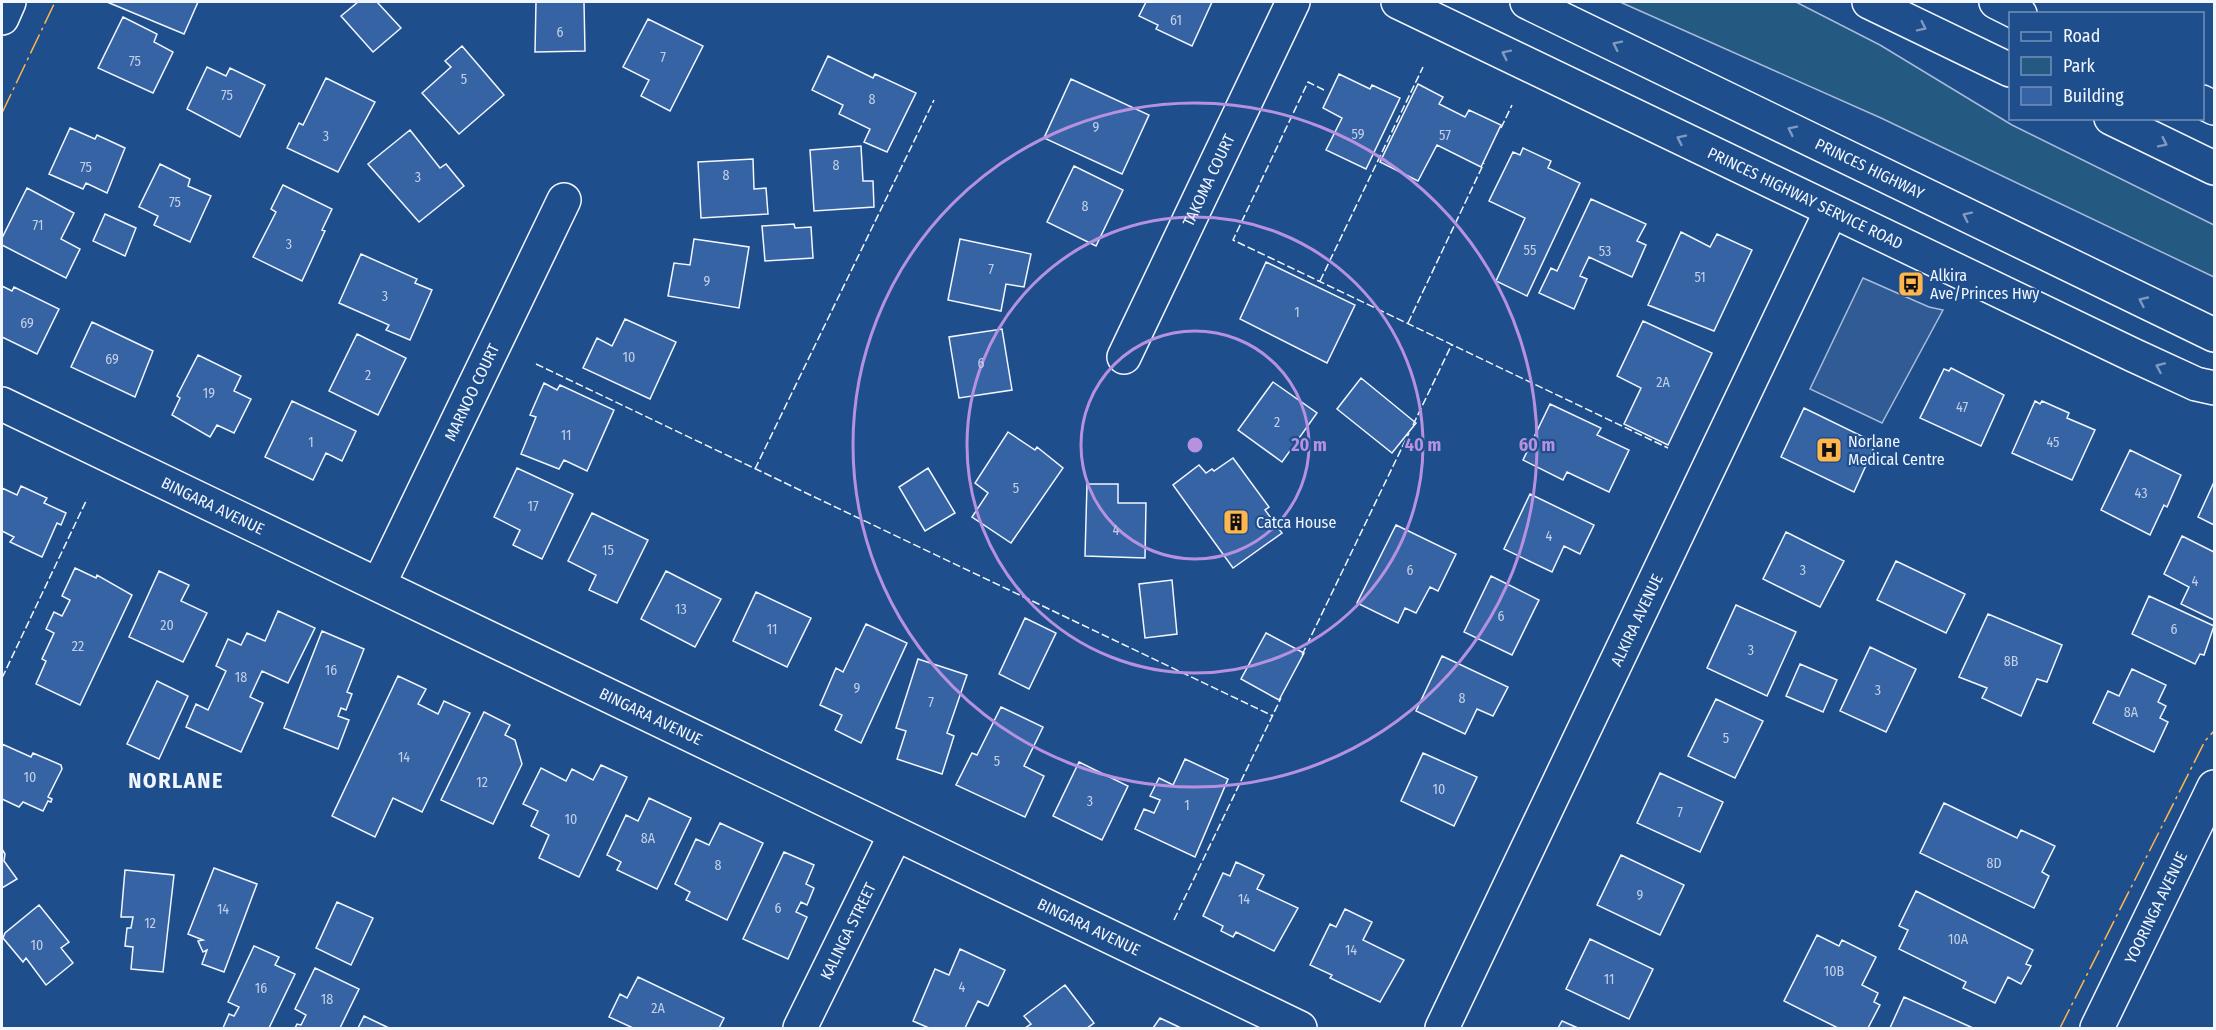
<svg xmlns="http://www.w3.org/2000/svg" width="2216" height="1030" font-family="'Fira Sans Condensed',sans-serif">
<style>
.green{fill:#245a82;stroke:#a8bbd7;stroke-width:1.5}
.parking{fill:#305b95;stroke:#a8bbd7;stroke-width:1.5}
.building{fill:#3563a3;stroke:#f2f6ff;stroke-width:1.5}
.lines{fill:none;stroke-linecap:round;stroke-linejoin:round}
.minor-casing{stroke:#f2f6ff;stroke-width:36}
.highway-casing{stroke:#f2f6ff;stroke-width:36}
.minor{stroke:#1f4e8c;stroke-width:33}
.highway{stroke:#1f4e8c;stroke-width:33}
.fence{stroke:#f2f6ff;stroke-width:1.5;stroke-dasharray:8 3;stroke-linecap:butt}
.power{stroke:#ffb74d;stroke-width:1.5;stroke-dasharray:21 4.5 3 4.5;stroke-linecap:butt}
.oneway{stroke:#7e9ac0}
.ring{fill:none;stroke:#b691df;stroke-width:3}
.labels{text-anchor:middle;stroke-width:4.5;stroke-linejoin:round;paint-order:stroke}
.number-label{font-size:14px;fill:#c3d1e8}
.street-label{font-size:16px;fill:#f2f6ff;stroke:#1f4e8c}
.poi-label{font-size:16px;fill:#f2f6ff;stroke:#1f4e8c;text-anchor:start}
.district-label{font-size:22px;font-weight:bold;letter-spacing:1.5px;fill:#f2f6ff;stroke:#1f4e8c}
.centre{fill:#b691df;stroke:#1f4e8c;stroke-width:3}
.ring-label{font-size:18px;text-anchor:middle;font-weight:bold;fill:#b691df;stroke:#1f4e8c;stroke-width:4.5;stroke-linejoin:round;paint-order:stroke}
</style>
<rect width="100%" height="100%" fill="#1f4e8c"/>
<!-- green -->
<path class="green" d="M1620 2H1796L1880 45 2012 125 2214 225V277L1881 118Z"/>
<!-- parking -->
<path class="parking" d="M1863 278 1929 307 1943 310 1882 423 1810 389Z"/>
<!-- building -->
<path class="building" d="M107 2H198L184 34Z
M358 2H377L401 28 373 52 341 16Z
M536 2H584L585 51 535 52Z
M1146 2H1212L1192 46 1156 29 1158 25 1139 16Z
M123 17 157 34 154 42 173 52 153 93 98 68Z
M648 19 703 46 670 111 641 96 649 80 623 67Z
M462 46 504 95 459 134 422 93 451 67 445 61Z
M828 56 873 78 875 74 916 93 887 152 864 142 870 129 839 114 843 105 812 90Z
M207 67 226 76 230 68 265 85 240 137 187 109Z
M1339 74 1370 89 1372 85 1400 98 1366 169 1326 150 1342 118 1323 108Z
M326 78 375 102 338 172 287 148 299 123 303 125Z
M1071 79 1149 115 1122 174 1044 138Z
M1418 84 1443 97 1439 104 1465 117 1469 110 1501 125 1481 167 1437 145 1418 181 1380 162Z
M70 128 95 139 97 135 125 148 107 193 86 183 83 189 49 174Z
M410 130 440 168 446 164 464 186 419 222 368 164Z
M861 146 863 181H873L874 207 814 211 810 150Z
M1523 148 1551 161 1548 168 1580 183 1527 296 1496 281 1525 218 1489 201 1513 152 1520 155Z
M753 159 754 189 766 188 768 214 701 218 698 162Z
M160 164 190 179 188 186 211 196 190 242 154 225 158 216 139 207Z
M1074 166 1123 190 1096 246 1047 222Z
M283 185 332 209 322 230 325 231 302 281 253 257 276 212 271 209Z
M27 188 74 213 61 239 80 249 66 278 2 245V238Z
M1591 199 1646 224 1637 241 1646 245 1632 277 1589 257 1580 276 1587 279 1574 309 1539 293 1551 268 1557 271Z
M105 214 136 228 125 256 93 241Z
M794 224 795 228 811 227 813 258 765 261 762 226Z
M1681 232 1710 247 1717 234 1752 250 1714 331 1648 305Z
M694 239 749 247 739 308 668 296 674 263 690 265Z
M960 239 1031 254 1024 287 1006 284 1001 311 948 300Z
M361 254 417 279 415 283 432 290 410 340 386 330 389 325 339 303Z
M1266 262 1355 305 1327 363 1240 319Z
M2 286 12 291 14 287 59 309 37 354 2 337Z
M625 319 676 342 650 399 583 368 597 338 612 346Z
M1643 321 1712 353 1668 445 1624 424 1641 388 1617 376Z
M92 322 153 351 135 397 71 367Z
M1002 329 1012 390 959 398 949 337Z
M357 334 406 358 378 415 329 391Z
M198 355 241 376 234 391 251 399 234 433 217 425 210 437 172 415 180 398 177 396Z
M1951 368 2004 395 1981 446 1920 418 1944 369 1949 371Z
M1361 378 1416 423 1392 453 1337 409Z
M1273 382 1317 413 1282 462 1238 430Z
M544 383 557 390 560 385 614 410 587 471 564 460 559 469 521 454 536 417 530 415Z
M292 401 356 431 342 461 326 453 313 480 265 457Z
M2035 401 2040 404 2042 401 2069 413 2067 418 2095 430 2072 480 2012 453Z
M1550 404 1601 428 1597 435 1629 450 1609 492 1567 472 1563 480 1523 460Z
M1804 408 1876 443 1854 492 1781 457Z
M1008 432 1035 450 1037 447 1063 468 1011 543 972 517 988 493 975 483Z
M2130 450 2181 475 2167 507 2164 505 2150 535 2101 510Z
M1233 458 1269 507 1265 510 1282 533 1233 568 1173 485 1199 465 1206 473 1212 469 1214 471Z
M517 468 573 494 542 559 513 545 520 530 494 517Z
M928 468 955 513 925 531 899 487Z
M2214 482V525L2198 517Z
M1087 484H1118V503H1146L1145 558 1085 556Z
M21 486 47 498 44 503 66 513 61 525 57 523 42 557 10 542 14 537 2 531V488L17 495Z
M1530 494 1594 525 1580 554 1564 546 1552 572 1504 549Z
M592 513 648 540 617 603 589 590 596 575 568 561Z
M1396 525 1456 554 1438 591 1430 587 1416 613 1405 608 1398 623 1357 603Z
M1786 532 1844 561 1820 607 1763 579Z
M2182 536 2214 552V620L2181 604 2189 587 2164 574Z
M1896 561 1965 594 1946 633 1877 600Z
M75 568 96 578 97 575 132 595 80 705 36 684 46 661 42 659 54 633 46 629 54 612 62 616 70 600 62 596Z
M159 571 189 585 181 601 207 613 183 662 129 637Z
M666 571 721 599 695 647 641 619Z
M1491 576 1539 600 1512 655 1464 632Z
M1172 580 1177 634 1145 638 1139 584Z
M756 592 811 618 787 667 733 641Z
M2149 596 2214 626 2204 655 2200 654 2195 664 2132 634Z
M1736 605 1796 632 1767 696 1707 668Z
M278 611 315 628 288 683 262 671 250 697 263 703 241 752 186 727 196 704 208 710 226 671 216 666 228 639 241 645 247 633 265 641Z
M1988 614 2062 645 2047 682 2037 679 2021 716 1982 698 1987 688 1959 677Z
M1025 618 1056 633 1029 689 999 674Z
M866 624 907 643 861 743 835 730 842 715 820 705 836 668 843 672Z
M322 631 364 649 347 692 352 694 346 710 341 708 338 716 349 720 338 749 284 728Z
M1266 633 1304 653 1279 700 1241 679Z
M1870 647 1916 669 1886 732 1840 711Z
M1442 656 1508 687 1493 716 1477 709 1465 734 1416 711Z
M918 659 967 675 947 733 954 736 942 774 897 759 906 731 896 728Z
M1800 664 1837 680 1823 712 1786 696Z
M2132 669 2166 685 2158 702 2166 706 2160 718 2168 722 2154 752 2093 723 2108 691 2119 696Z
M398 676 426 689 418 704 438 714 444 701 470 713 422 812 393 798 375 837 332 816Z
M157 681 188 696 159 759 127 744Z
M1716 699 1763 721 1735 778 1688 756Z
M1001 707 1043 727 1024 766 1044 776 1025 817 956 785 972 753 977 755Z
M484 712 510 725 505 735 515 740 522 764 493 824 441 800Z
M2 744 31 757 33 753 61 765 62 769 48 797 52 799 51 802 48 801 43 811 23 802 19 807 2 799Z
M1423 753 1477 777 1454 826 1401 801Z
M1185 759 1228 779 1195 857 1135 829 1144 809 1154 813 1160 800 1150 796 1159 778 1173 785Z
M1079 762 1128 786 1102 840 1053 816Z
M601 765 627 777 579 877 539 858 549 835 531 826 538 811 523 804 541 768 566 781 572 769 593 780Z
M1660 773 1723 802 1700 852 1637 823Z
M649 798 691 818 657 889 617 870 621 862 607 855 626 815 638 821Z
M1944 803 2017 838 2021 830 2055 846 2042 872 2049 876 2034 908 1920 853Z
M720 823 763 843 727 920 686 900 690 892 675 884 696 839 709 845Z
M2 849 5 854 4 861 17 879 2 888Z
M784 852 814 865 806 884 814 888 807 905 801 902 796 912 807 917 788 959 743 939Z
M1621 855 1684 885 1660 935 1597 905Z
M1236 862 1264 875 1257 889 1298 908 1274 951 1236 932 1233 937 1221 931 1223 926 1203 916 1223 873 1230 876Z
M214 868 257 884 224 972 202 964 207 950 203 952 198 941 203 940 188 934Z
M125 870 174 875 163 972 131 969 133 947 125 946 127 928H131L133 917H121Z
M1916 891 2033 950 2026 964 2031 966 2021 984 2008 977 1995 1003 1963 988 1966 982 1899 949 1908 930 1899 926Z
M337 902 373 918 351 965 316 948Z
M39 905 69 942 61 948 73 963 46 985 26 958 23 962 3 938 5 933Z
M1345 909 1372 922 1363 940 1404 960 1380 1002 1330 978 1332 975 1310 965 1330 924 1336 927Z
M1817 935 1839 946 1842 940 1876 957 1862 985 1878 993 1874 1002 1880 1005 1868 1028H1838L1784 1001Z
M1590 939 1653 969 1629 1019 1566 989Z
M254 946 279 957 275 965 295 974 269 1028H223L229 1014 234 1016 239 1007 228 1002Z
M960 949 1005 970 988 1006 978 1001 965 1028H929L913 1021 935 969 949 975Z
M315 968 359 989 340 1028H295L297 1024 301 1025 306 1015 295 1009Z
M638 977 724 1018 719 1028H633L609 1017 620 994 627 998Z
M1065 985 1094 1023 1087 1028H1025L1031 1024 1024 1016Z
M1904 997 1973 1028H1890Z
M364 1016 389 1028H358Z
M1160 1018 1181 1028H1153Z
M1562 1021 1578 1028H1558Z"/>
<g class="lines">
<defs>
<g id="minor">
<path id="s1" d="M1398 2 2133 355 2196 384 2214 388"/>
<path d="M1996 2 2020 14"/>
<path d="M2 18 9 2"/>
<path d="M2202 102 2214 108"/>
<path id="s2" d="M1124 357 1293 2"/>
<path id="s3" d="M2 404 1300 1028"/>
<path id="s4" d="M379 584 564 200"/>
<path id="s5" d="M800 1028 895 835"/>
<path id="s6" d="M1442 1028 1831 211"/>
<path id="s7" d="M2097 1028 2214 787"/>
</g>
<g id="highway">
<path id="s8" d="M1527 2 2214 335"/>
<path d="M1869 2 2010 70"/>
<path d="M2111 118 2214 168"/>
</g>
</defs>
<!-- minor casing -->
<use href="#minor" class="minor-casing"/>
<!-- highway casing -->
<use href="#highway" class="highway-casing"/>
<!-- minor -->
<use href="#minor" class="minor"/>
<!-- highway -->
<use href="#highway" class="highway"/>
<!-- fence -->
<path class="fence" d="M1324 90 1308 82 1233 240 1668 448
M1501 128 1512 105
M1320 281 1423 67
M1408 323 1484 163
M536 364 1273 716
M1413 425 1452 344
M755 469 934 100
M1302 655 1409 433
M2 678 87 499
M1174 920 1281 698"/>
<!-- power -->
<path class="power" d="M2 113 55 2
M2060 1028 2205 741 2214 731"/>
</g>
<!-- one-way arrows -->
<defs><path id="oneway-chevron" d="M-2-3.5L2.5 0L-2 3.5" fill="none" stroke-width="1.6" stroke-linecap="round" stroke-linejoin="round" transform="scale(1.5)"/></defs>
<g class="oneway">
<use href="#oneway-chevron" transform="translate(1922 27) rotate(26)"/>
<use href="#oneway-chevron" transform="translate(1617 45) rotate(-154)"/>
<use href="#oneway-chevron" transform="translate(1506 54) rotate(-154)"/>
<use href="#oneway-chevron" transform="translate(1792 130) rotate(-154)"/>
<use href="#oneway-chevron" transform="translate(1681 139) rotate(-154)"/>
<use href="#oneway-chevron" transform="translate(2163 143) rotate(26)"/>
<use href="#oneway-chevron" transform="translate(1967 216) rotate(-154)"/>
<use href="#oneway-chevron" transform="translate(2143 301) rotate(-155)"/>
<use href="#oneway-chevron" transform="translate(2160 367) rotate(-156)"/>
</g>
<!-- distance rings -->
<g class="ring">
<circle cx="1195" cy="445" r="114"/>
<circle cx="1195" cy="445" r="228"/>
<circle cx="1195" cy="445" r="342"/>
</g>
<!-- icons -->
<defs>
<symbol id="bus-square" viewBox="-11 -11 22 22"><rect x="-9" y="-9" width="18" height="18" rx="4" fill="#ffb74d" stroke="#1f4e8c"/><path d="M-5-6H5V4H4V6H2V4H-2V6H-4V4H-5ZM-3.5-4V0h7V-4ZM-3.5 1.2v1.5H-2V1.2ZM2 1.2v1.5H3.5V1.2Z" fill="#111"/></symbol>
<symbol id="hospital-square" viewBox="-11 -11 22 22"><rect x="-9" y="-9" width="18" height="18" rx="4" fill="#ffb74d" stroke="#1f4e8c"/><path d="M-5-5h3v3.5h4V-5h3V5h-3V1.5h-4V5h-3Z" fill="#111"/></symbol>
<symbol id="building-square" viewBox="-11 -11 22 22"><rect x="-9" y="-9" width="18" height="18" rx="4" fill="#ffb74d" stroke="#1f4e8c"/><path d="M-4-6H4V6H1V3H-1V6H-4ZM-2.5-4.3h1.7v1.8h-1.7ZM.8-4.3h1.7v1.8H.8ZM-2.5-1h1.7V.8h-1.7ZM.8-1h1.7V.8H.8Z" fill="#111"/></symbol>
</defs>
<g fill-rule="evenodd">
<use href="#bus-square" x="1896" y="269" width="30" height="30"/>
<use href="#hospital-square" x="1814" y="435" width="30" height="30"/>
<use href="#building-square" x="1221" y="507" width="30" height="30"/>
</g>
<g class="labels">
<!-- number labels -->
<g class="number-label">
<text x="1176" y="25">61</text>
<text x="560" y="37">6</text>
<text x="663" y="62">7</text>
<text x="135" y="66">75</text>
<text x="464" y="84">5</text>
<text x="227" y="100">75</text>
<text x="872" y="104">8</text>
<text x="1096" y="132">9</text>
<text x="1358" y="139">59</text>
<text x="1445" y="140">57</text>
<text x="326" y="141">3</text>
<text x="836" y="170">8</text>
<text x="86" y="172">75</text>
<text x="726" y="180">8</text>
<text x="418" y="182">3</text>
<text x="175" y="207">75</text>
<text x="1085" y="211">8</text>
<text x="38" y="230">71</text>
<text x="289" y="249">3</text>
<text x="1530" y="255">55</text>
<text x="1605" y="256">53</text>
<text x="991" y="274">7</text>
<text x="1700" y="282">51</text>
<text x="707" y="286">9</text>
<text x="385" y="301">3</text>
<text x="1297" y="317">1</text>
<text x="27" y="328">69</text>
<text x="629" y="362">10</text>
<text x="112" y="364">69</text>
<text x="981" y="368">6</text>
<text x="368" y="380">2</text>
<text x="1663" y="387">2A</text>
<text x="209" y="398">19</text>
<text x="1962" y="412">47</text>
<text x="1277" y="427">2</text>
<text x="566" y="440">11</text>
<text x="311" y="447">1</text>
<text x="2053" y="447">45</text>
<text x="1016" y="493">5</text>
<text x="2141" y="498">43</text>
<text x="533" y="511">17</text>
<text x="1116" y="535">4</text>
<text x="1549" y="541">4</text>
<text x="608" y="555">15</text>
<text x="1410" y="575">6</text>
<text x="1803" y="575">3</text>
<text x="2195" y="586">4</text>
<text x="681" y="614">13</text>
<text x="1501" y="621">6</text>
<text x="167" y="630">20</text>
<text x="772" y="634">11</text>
<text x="2174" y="634">6</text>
<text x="78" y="651">22</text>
<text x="1751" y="655">3</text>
<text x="2011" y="666">8B</text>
<text x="331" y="675">16</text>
<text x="241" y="682">18</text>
<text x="857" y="693">9</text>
<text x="1878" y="695">3</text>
<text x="1462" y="703">8</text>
<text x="931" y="707">7</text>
<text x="2131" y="717">8A</text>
<text x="1726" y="743">5</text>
<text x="404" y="762">14</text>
<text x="997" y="766">5</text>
<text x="30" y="782">10</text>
<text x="482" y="787">12</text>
<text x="1439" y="794">10</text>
<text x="1090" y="806">3</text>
<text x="1187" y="810">1</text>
<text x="1680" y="817">7</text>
<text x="571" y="824">10</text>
<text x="648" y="843">8A</text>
<text x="1994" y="868">8D</text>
<text x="718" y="870">8</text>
<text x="1640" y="900">9</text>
<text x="1244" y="904">14</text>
<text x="778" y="913">6</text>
<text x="223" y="914">14</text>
<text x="150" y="928">12</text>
<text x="1958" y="944">10A</text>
<text x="37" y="950">10</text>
<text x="1351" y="955">14</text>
<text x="1834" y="976">10B</text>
<text x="1609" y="984">11</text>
<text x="962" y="992">4</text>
<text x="261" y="993">16</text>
<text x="327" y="1004">18</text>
<text x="658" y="1013">2A</text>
</g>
<!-- street labels -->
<g class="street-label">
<text dy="6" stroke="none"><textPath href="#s8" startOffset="381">PRINCES HIGHWAY</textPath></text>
<text dy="6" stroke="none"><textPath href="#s2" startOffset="196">TAKOMA COURT</textPath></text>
<text dy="6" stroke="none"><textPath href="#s1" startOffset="452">PRINCES HIGHWAY SERVICE ROAD</textPath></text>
<text dy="6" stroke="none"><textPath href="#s4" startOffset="213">MARNOO COURT</textPath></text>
<text dy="6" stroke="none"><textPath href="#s3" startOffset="234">BINGARA AVENUE</textPath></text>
<text dy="6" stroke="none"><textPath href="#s6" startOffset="452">ALKIRA AVENUE</textPath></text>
<text dy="6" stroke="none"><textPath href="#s3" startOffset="720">BINGARA AVENUE</textPath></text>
<text dy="6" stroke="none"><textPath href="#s7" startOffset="134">YOORINGA AVENUE</textPath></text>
<text dy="6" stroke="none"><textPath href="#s3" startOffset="1206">BINGARA AVENUE</textPath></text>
<text dy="6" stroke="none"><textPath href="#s5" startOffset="108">KALINGA STREET</textPath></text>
</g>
<!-- poi labels -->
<g class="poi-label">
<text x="1930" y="281">Alkira<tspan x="1930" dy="18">Ave/Princes Hwy</tspan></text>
<text x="1848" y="447">Norlane<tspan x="1848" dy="18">Medical Centre</tspan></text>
<text x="1256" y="528">Catca House</text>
</g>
<!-- district labels -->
<g class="district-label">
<text x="176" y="788">NORLANE</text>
</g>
</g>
<circle cx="1195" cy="445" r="9" class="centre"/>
<g class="ring-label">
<text x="1309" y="451">20 m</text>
<text x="1423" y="451">40 m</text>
<text x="1537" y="451">60 m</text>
</g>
<!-- border -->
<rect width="2216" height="1030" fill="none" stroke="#f2f6ff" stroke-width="6"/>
<!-- legend -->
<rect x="2009" y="12" width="195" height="108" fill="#1f4e8c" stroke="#7391ba" stroke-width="1.5"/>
<rect x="2021" y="32" width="30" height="9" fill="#1f4e8c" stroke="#7391ba" stroke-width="1.5"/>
<text x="2063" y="42" font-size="18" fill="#f2f6ff">Road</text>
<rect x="2021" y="57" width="30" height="18" fill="#245a82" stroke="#7391ba" stroke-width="1.5"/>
<text x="2063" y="72" font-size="18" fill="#f2f6ff">Park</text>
<rect x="2021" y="87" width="30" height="18" fill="#3563a3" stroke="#7391ba" stroke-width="1.5"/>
<text x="2063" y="102" font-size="18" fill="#f2f6ff">Building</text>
</svg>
